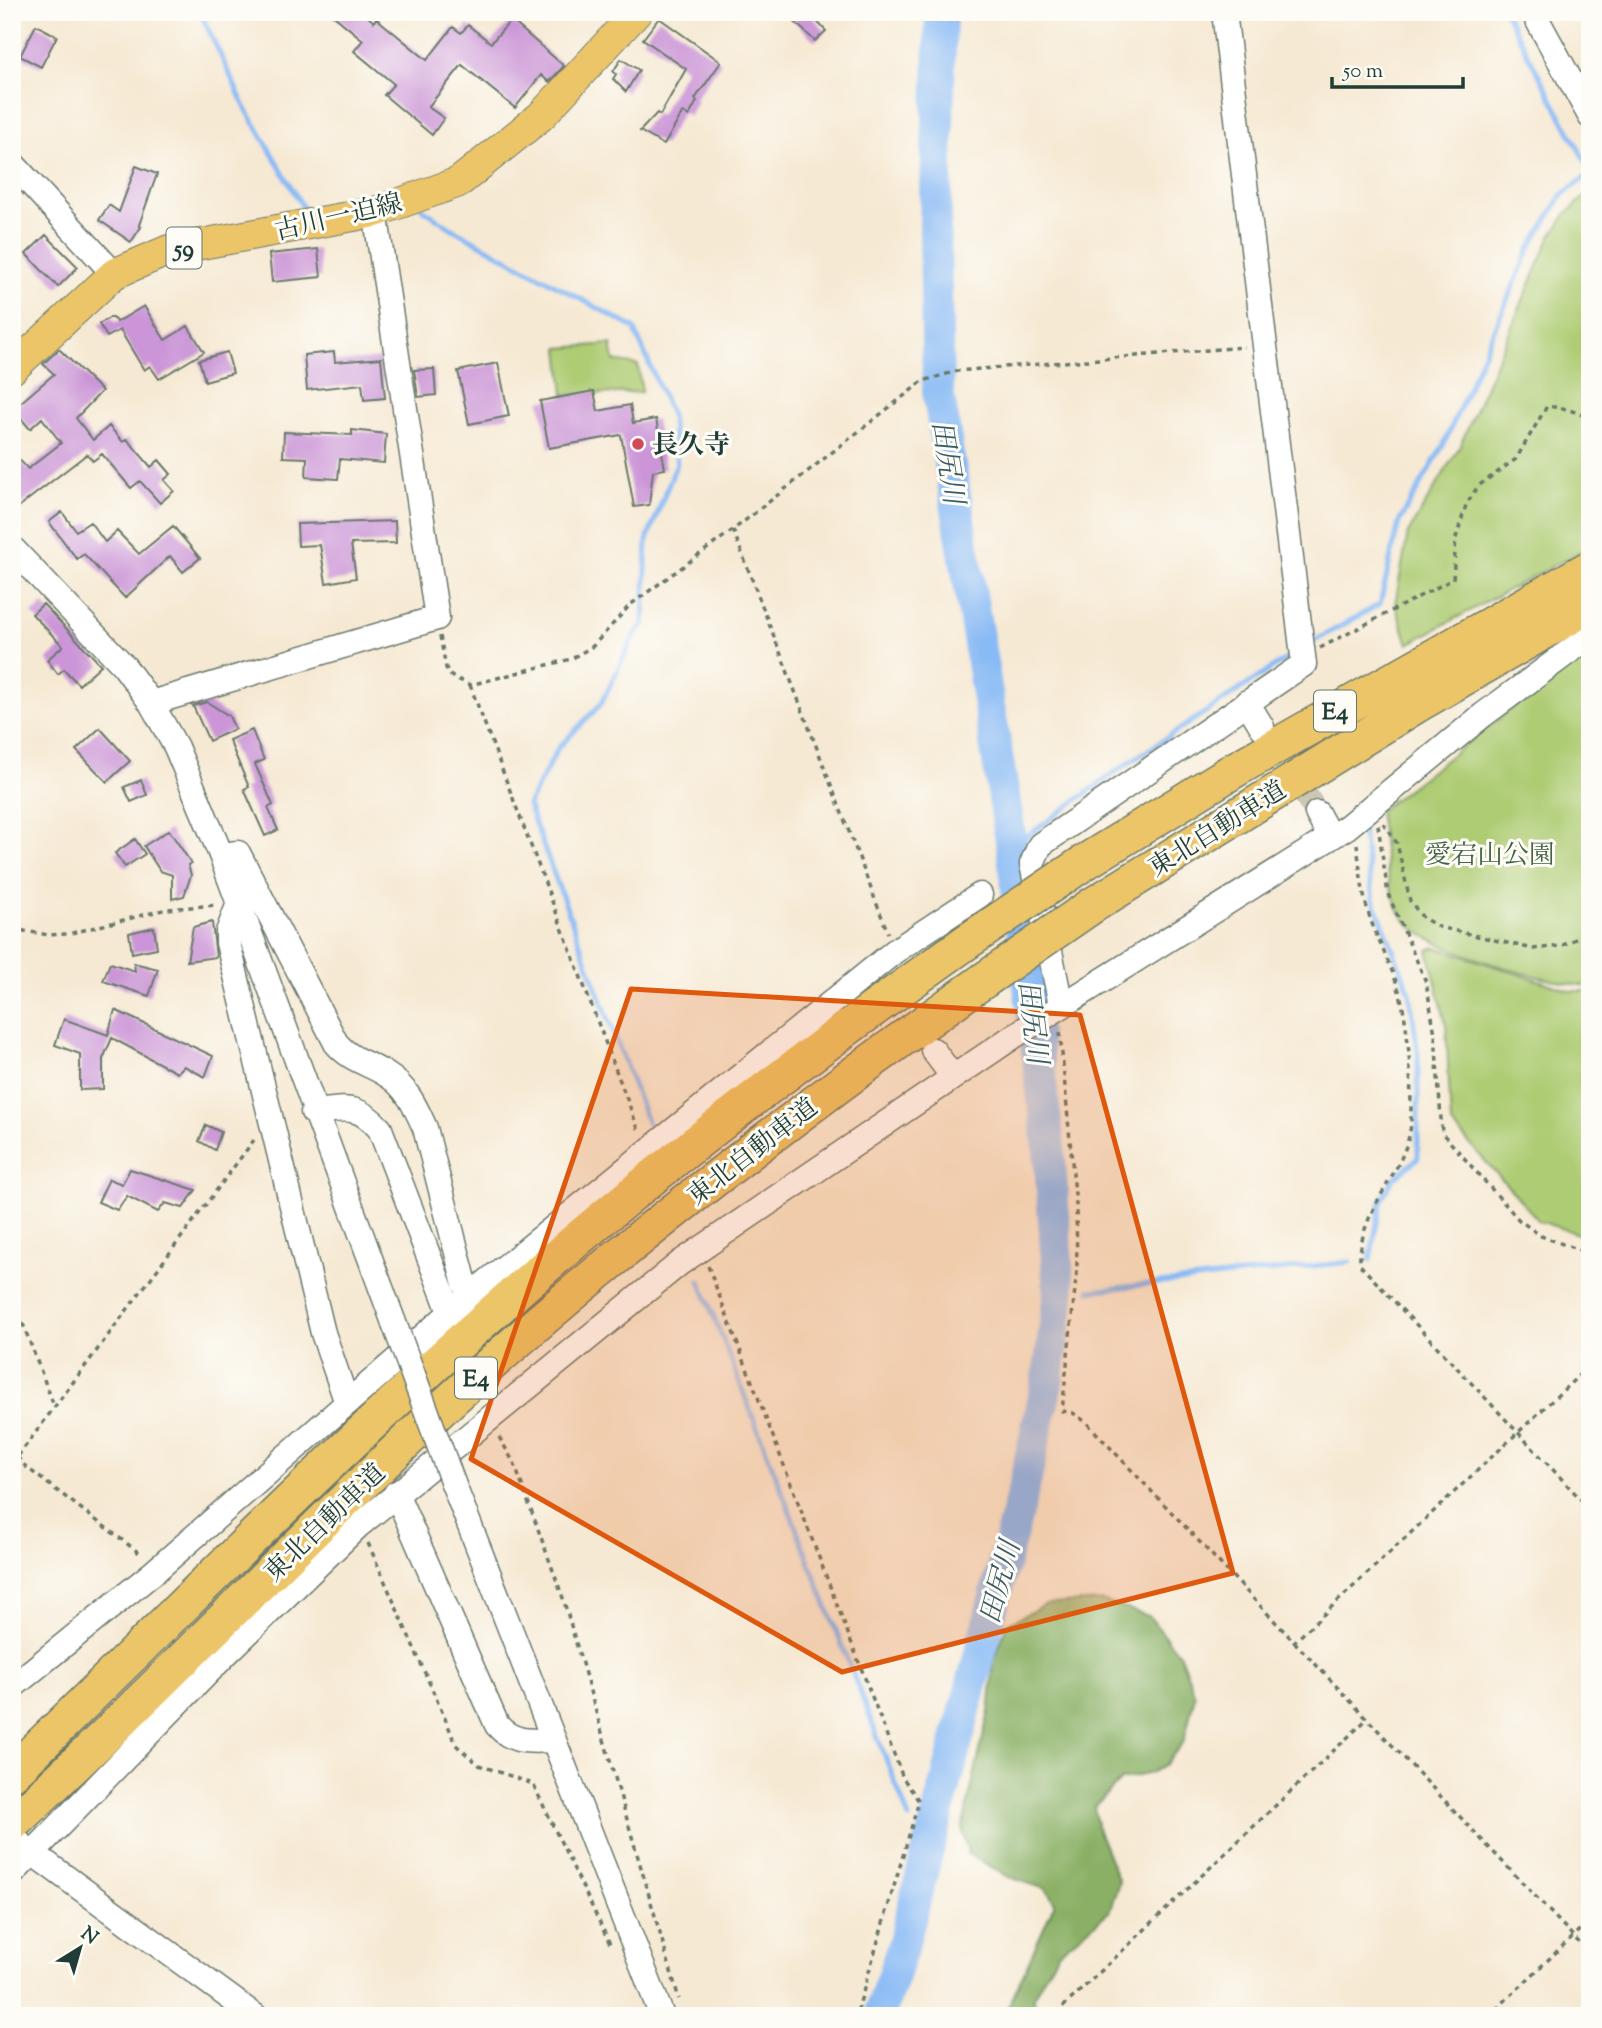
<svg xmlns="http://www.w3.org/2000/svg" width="1602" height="2028" font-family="'Sorts Mill Goudy','Noto Serif JP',serif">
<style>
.green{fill:#aecc73;stroke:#668454;stroke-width:2}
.forest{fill:#8ab065;stroke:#54764c;stroke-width:2}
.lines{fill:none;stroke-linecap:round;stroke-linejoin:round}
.stream{stroke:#88baf5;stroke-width:5}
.river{stroke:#88baf5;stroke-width:32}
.building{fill:#cb95d7}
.minor-tunnel{stroke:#cbc7b3;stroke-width:24;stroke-dasharray:24 12;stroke-linecap:butt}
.minor-casing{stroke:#6a796c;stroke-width:27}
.major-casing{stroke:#6a796c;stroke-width:32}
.highway-casing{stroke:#6a796c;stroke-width:38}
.path{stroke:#6a796c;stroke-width:3.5;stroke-dasharray:5 5;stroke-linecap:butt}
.minor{stroke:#fff;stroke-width:24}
.major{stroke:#edc569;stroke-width:30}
.highway{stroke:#edc569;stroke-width:35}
.minor-bridge-casing{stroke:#6a796c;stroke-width:27;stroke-linecap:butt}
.highway-bridge-casing{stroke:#6a796c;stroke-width:38;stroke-linecap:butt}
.minor-bridge{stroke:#fff;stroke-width:24}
.highway-bridge{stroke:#edc569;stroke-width:35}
.marked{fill:#de580e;fill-opacity:0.2;stroke:#de580e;stroke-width:5;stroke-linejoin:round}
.poi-dot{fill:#d1495b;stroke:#fdfcf7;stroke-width:2.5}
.labels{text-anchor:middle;stroke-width:6;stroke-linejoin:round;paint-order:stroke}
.shield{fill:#fdfcf7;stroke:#62766e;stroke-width:2}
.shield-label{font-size:24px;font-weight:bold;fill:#1f3d34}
.street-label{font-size:26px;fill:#1f3d34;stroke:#fdfcf7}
.poi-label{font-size:26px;font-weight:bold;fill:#1f3d34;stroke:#fdfcf7;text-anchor:start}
.park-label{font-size:26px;fill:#436144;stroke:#fdfcf7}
.water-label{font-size:28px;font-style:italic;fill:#395c64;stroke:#fdfcf7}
</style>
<rect width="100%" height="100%" fill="#fdfcf7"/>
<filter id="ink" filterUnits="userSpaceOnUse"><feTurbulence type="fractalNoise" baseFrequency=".0143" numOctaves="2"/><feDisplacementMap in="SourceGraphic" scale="14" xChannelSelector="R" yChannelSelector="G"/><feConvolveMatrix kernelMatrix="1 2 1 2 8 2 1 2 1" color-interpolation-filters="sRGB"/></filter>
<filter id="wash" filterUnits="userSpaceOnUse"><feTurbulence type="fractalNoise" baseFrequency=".00686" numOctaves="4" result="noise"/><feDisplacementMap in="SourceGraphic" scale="28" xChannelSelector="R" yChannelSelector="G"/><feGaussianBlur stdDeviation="1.57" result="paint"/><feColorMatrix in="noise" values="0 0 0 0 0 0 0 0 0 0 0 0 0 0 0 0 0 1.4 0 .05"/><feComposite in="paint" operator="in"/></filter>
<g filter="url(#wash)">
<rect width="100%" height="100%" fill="#f6e9d3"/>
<!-- green -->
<path class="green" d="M1590 192V546L1408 644 1395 604 1408 533 1460 446 1550 238 1567 213Z
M611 344 614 361 638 365 642 392 564 395 559 348Z
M1590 649V986C1554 985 1425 949 1405 920 1384 891 1385 846 1379 811Z
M1435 947 1571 991H1590V1064L1581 1075 1582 1089 1590 1105V1238L1539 1221 1451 1123 1446 1024 1428 950Z"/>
<!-- forest -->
<path class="forest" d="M1102 1601 1149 1616 1180 1655 1195 1695 1184 1741 1166 1764 1151 1773 1121 1780 1094 1807 1098 1831 1119 1882 1109 1912 1057 1954 1033 1997 1037 2011 1050 2016H996L1009 2005 1055 1903 1046 1889 1009 1877 968 1854 962 1829 989 1711 994 1662 1007 1624 1046 1604Z"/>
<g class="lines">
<!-- stream -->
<path class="stream" d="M200 12 245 107 305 211 308 210
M1505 12 1590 170
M331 205 383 194
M421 208 451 228 634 328 671 415 677 463 647 540 644 624 635 634 601 704 558 748 528 805 648 1124
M1309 644 1380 604 1399 522 1444 444 1530 248 1562 195 1590 174
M1362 828 1373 899 1410 993 1418 1053V1158L1393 1179 1381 1201 1370 1260
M1012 847 1121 768 1292 655
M700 1281 909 1818
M1089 1291 1350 1262
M1059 1294H1063
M922 1822 932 1825"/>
<!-- river -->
<path class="river" d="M879 2016 902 1949 1025 1483 1048 1378 1059 1294 1049 1148 1012 847 938 391 935 230 941 12"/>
</g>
<g id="blocks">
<!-- building -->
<path class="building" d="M329 12H362L374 22 376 18 427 60 453 27 461 33 468 25 491 43 511 20 564 66 549 82 541 75 515 108 462 65 428 107 444 118 432 135 384 95 394 84 354 51 363 40Z
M784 12H808L826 31 815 41Z
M659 18 721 62 695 99 697 101 689 116 683 112 664 145 640 131 657 113 660 115 686 69 643 39Z
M36 25 57 36 41 67 20 56Z
M621 59 639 70 626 92 613 79 616 74 613 72Z
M136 166 157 174 139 225 141 227 131 242 99 220 109 205 119 212Z
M46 235 78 267 58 287 26 254Z
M318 249 321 277 272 282 269 254Z
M144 306 165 340 188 326 204 352 159 379 150 366 144 370 120 330 107 337 99 324 111 317 117 322Z
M59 349 102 391 76 418 93 440 109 426 123 442 127 439 151 467 159 460 171 474 164 480 174 491 160 503 140 481 131 488 102 454 93 461 87 454 12 512V452L28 469 61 443 42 418 30 429 13 409 54 374 43 364Z
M227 352 233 373 205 381 199 360Z
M334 352 335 362 381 358 385 398 364 400 362 384 307 390 304 355Z
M498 363 509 416 469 424 458 371Z
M434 369 436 395 418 397 414 370Z
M594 391 598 411 630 405 633 423 656 419 665 469 653 471 649 505 634 507 621 435 549 448 540 401Z
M352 430 386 434 384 463 340 459 338 479 306 477 307 458 283 457 284 432 352 435Z
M62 512 76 531 90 522 105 542 117 531 139 554 173 526 200 558 183 572 170 556 125 598 84 554 77 559 49 522Z
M395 521 396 543 351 544 356 578 326 583 320 545 298 546 297 524Z
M43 604 101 665 79 685 64 669 58 674 47 660 63 646 32 614Z
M207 702 229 716 235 729 209 741 193 706Z
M100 728 130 761 107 782 76 750Z
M252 730 264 760 255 764 273 805 268 808 278 830 265 836 244 789 249 787 229 740Z
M141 780 147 795 131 802 124 787Z
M169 830 191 863 188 865 191 875 184 896 172 899V875L160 871 144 846Z
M135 839 145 854 125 867 115 853Z
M212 922 216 957 187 961 193 927Z
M154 927 157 948 132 953 129 933Z
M110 963 135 971 134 963 158 969 149 996 103 981Z
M115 1010 213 1056 205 1077 184 1066 177 1073 112 1038 103 1059V1089L80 1090V1054L55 1045 64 1019 108 1035Z
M206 1125 221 1132 215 1150 199 1141Z
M130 1169 196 1190 183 1208 165 1203 158 1212 127 1196 117 1210 98 1202 109 1179 122 1184Z"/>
</g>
</g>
<g filter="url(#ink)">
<use href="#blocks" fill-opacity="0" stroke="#6a796c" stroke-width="2"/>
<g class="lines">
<!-- minor-tunnel -->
<path class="minor-tunnel" d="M1266 733 1317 813"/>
<defs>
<path id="minor" d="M1533 12 1590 116
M12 163 114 274
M12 548 124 666 151 703 176 747 221 855 394 1323
M1247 702 1262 727
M151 703 437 618 375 212
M1317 813 1330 837
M221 855 238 853 336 1043C351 1061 369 1063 387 1075 407 1087 416 1108 425 1128L465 1284 473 1293
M239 903 228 932V943L323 1333 347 1403
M1061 1005 1032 864 1040 845 1304 664 1224 12
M933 1050 953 1077
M313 1112C346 1109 357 1103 380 1129L450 1312
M453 1483 662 2016
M396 1493 497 1725C513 1744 531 1741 554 1740
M12 1687 154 1572 473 1293 895 951 980 895
M12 1838 255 2016
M12 1874 227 1653 358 1526 680 1263 1014 1036 1347 827 1483 715 1590 636"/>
<path id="major" d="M12 369 114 274 169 250 375 212 459 182 541 116 637 12"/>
<path id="highway" d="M1085 862 1236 769 1590 568
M1093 905 1418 704 1590 605
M12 1773C170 1619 326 1461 491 1314 642 1179 803 1058 968 941
M12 1824C183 1666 341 1494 517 1341 665 1212 823 1094 983 981"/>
</defs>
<!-- minor casing -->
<use href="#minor" class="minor-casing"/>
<!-- major casing -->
<use href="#major" class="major-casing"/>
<!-- highway casing -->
<use href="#highway" class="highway-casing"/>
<!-- path -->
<path class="path" d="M733 530 888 933
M440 636 446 668 451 676 470 685 571 659 593 646 630 605 733 530 923 381 957 371 1244 347
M1320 648 1453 579 1456 538 1466 505 1478 486 1516 459 1547 406 1567 409 1590 418
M470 685 639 1131
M1383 823 1397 843 1410 901 1423 918 1439 927 1533 949 1561 946 1590 932
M1378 825 1388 894 1426 982 1435 1034 1442 1133 1519 1220 1541 1236 1590 1254
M1357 844C1360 870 1362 894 1370 918 1380 947 1396 973 1402 1003 1410 1041 1411 1083 1411 1121 1409 1172 1357 1207 1360 1265L1590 1509
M12 929 49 935 68 934 167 909 216 905
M1060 1032 1076 1205 1077 1270 1062 1411 1073 1413 1086 1422 1590 1954
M708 1266 903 1778 919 1801 856 2016
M12 1295 54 1406
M499 1437 514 1463 563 1598 679 1999
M17 1457 26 1467 142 1555
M12 1464 254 1140
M368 1543 457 1746 479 1765 533 1784 610 1944
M1293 1643 1590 1365
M1063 2007 1366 1720
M1489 2016 1590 1920"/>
<!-- minor -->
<use href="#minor" class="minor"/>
<!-- major -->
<use href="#major" class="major"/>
<!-- highway -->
<use href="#highway" class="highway"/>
<defs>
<path id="minor-bridge" d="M394 1323 453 1483"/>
<path id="highway-bridge" d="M968 941 1085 862
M983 981 1093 905"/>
</defs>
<!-- minor-bridge casing -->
<use href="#minor-bridge" class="minor-bridge-casing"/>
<!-- highway-bridge casing -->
<use href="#highway-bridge" class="highway-bridge-casing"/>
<!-- minor-bridge -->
<use href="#minor-bridge" class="minor-bridge"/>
<!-- highway-bridge -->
<use href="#highway-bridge" class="highway-bridge"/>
</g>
</g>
<!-- marked area -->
<path class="marked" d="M631 989 1080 1015 1233 1573 842 1672 471 1459Z"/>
<!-- markers -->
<circle class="poi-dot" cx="638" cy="444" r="7"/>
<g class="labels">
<!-- shield labels -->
<g class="shield">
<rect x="166.5" y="227.5" width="35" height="41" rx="5"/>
<rect x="1314" y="690.5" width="42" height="41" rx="5"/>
<rect x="455" y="1357.5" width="42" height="41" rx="5"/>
</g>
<g class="shield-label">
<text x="184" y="256">59</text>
<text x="1335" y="719">E4</text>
<text x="476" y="1386">E4</text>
</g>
<!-- street labels -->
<g class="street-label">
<text transform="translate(338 216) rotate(-13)" y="9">古川一迫線</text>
<text transform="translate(1217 828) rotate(-32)" y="9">東北自動車道</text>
<text transform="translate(752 1151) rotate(-38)" y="9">東北自動車道</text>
<text transform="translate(324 1522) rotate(-44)" y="9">東北自動車道</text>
</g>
<!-- poi labels -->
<g class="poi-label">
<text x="652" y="453">長久寺</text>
</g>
<!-- park labels -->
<g class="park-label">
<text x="1490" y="863">愛宕山公園</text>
</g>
<!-- water labels -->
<g class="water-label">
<text transform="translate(949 462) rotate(81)" y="10">田尻川</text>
<text transform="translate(1034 1022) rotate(83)" y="10">田尻川</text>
<text transform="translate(999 1582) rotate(-75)" y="10">田尻川</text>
</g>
</g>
<!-- margin -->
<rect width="1602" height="2028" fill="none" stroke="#fdfcf7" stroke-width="42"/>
<!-- north arrow -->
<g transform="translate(80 1948) rotate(37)" stroke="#fdfcf7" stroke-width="5" paint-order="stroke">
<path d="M0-5L12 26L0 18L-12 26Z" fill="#1f3d34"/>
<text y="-10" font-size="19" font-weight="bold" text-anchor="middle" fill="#1f3d34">N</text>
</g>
<!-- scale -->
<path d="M1332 77v10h131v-10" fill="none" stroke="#1f3d34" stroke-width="3.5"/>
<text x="1343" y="77" font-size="21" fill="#1f3d34" stroke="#fdfcf7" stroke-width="5" paint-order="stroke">50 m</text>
</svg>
